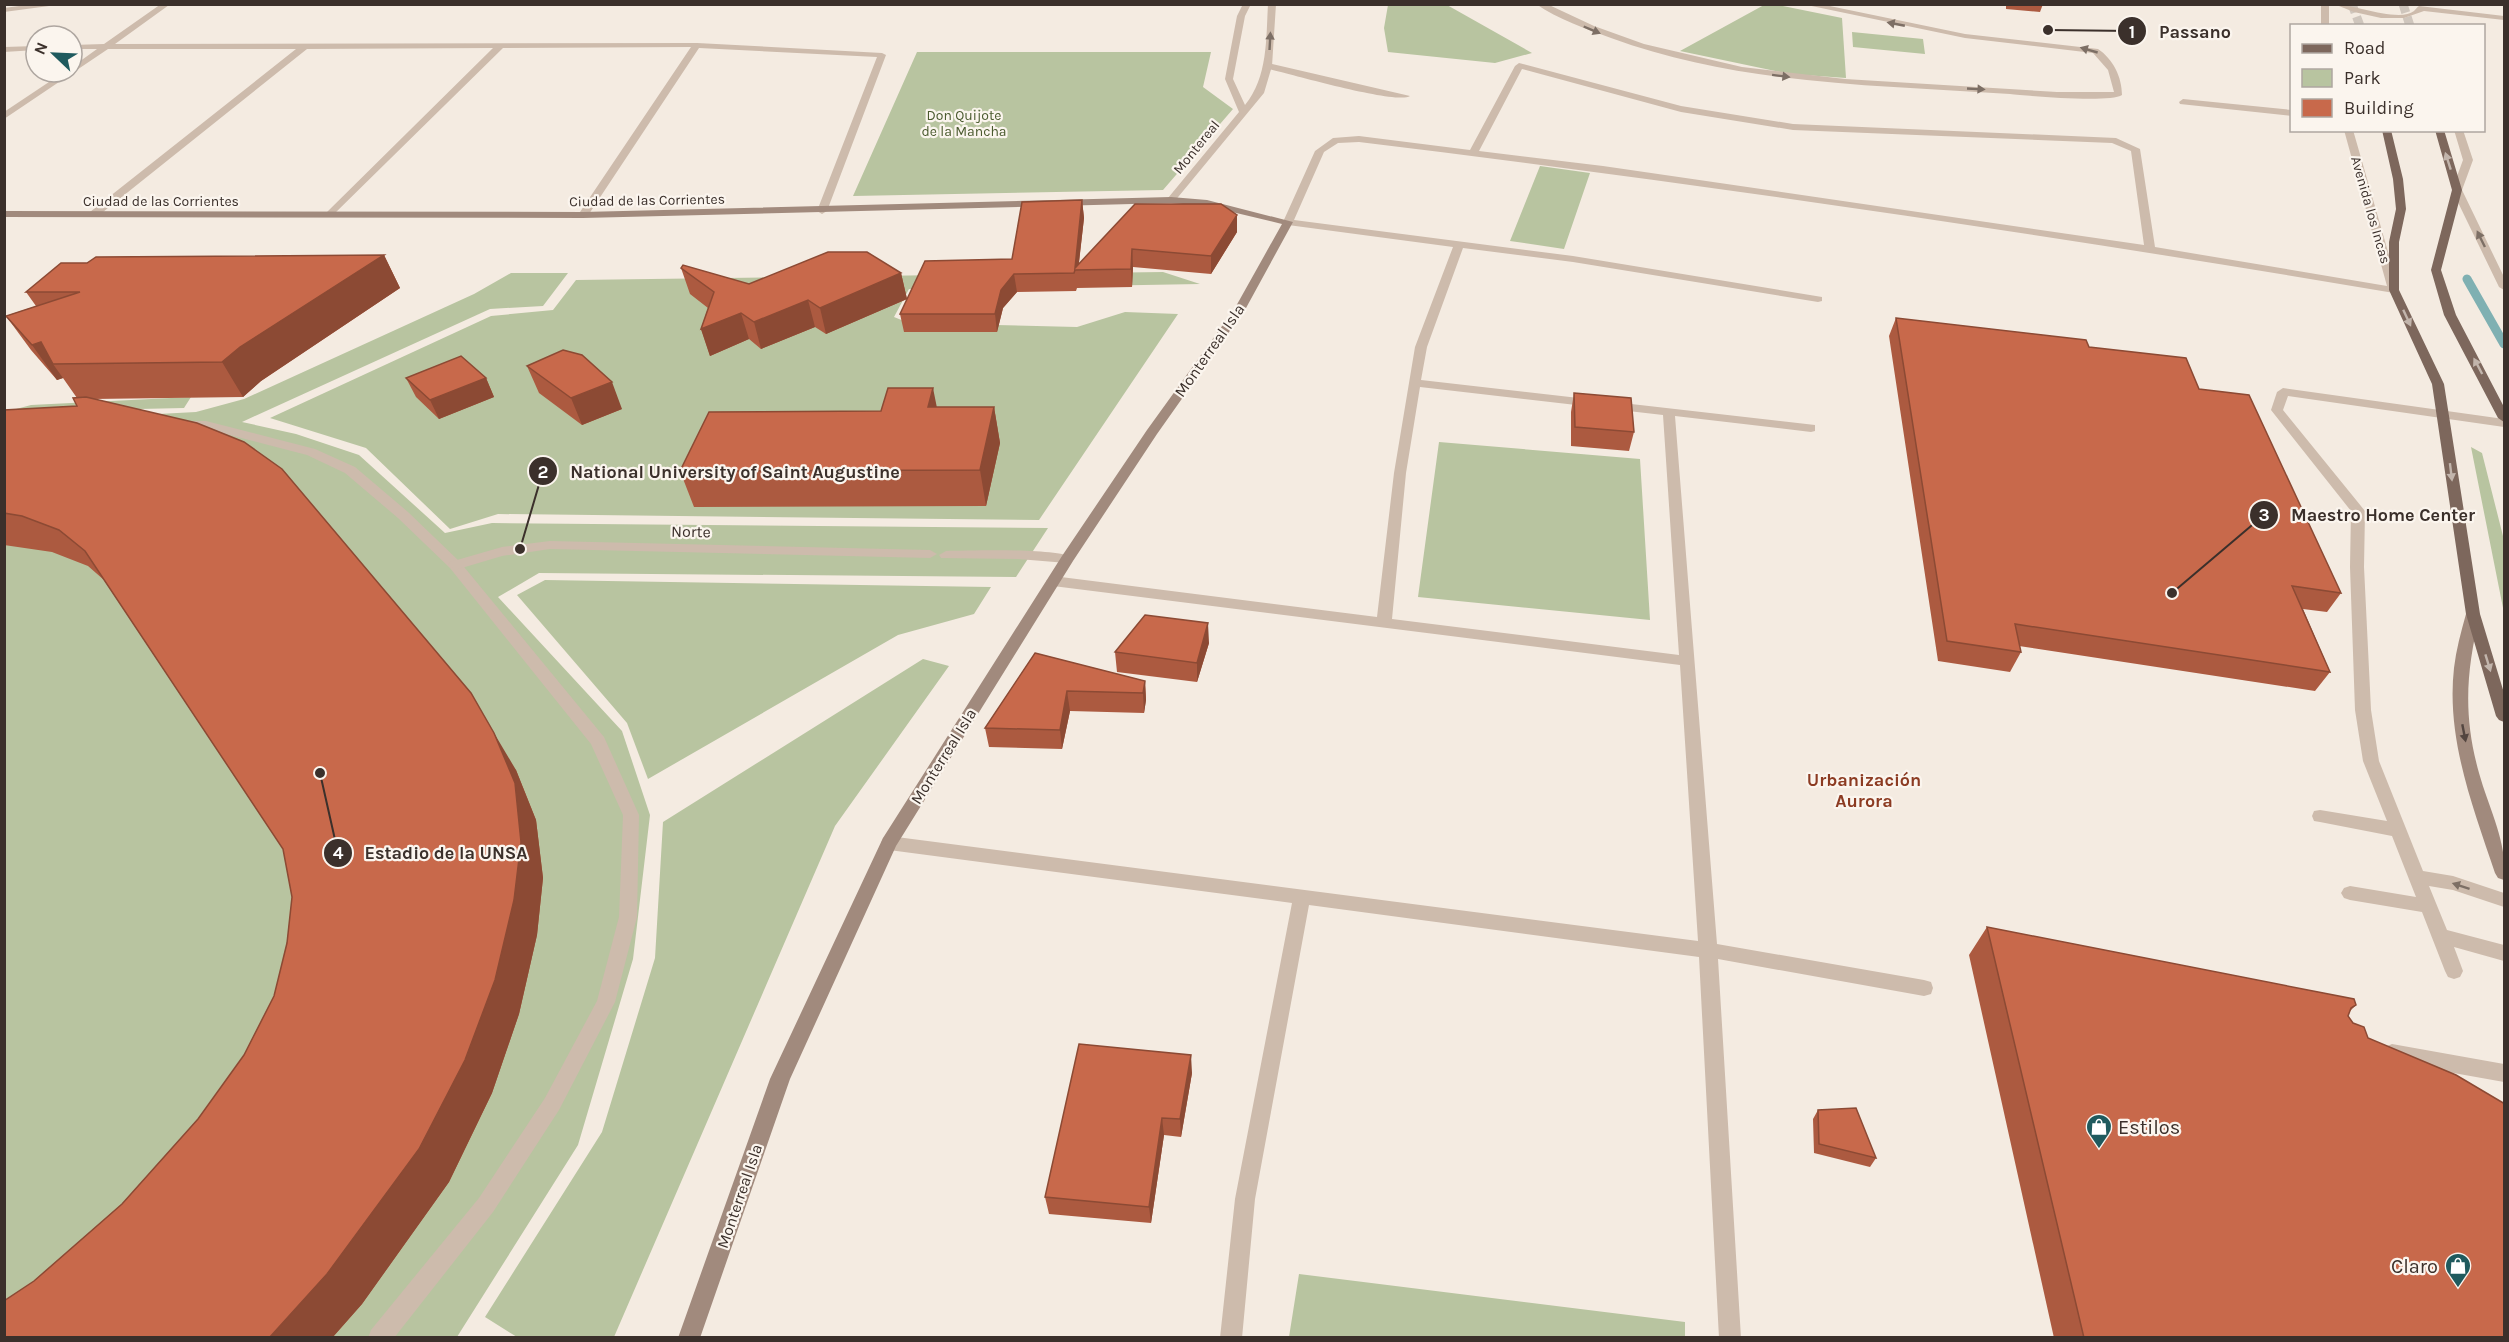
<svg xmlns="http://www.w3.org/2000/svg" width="2509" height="1342" font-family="Karla,sans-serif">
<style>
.green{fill:#b8c4a0}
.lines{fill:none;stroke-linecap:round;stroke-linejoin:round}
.stream{stroke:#7fb0b2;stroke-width:9}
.primary-tunnel{stroke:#cfc6bd;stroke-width:9;stroke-dasharray:9 4.5;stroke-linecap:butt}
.lane{fill:#cdbbac;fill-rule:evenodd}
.street{fill:#cdbbac;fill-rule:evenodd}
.secondary{fill:#a18a7d;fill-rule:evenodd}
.primary{fill:#7d675c;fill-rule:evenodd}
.wall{fill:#ac5a40}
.shaded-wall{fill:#8c4a34}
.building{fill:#c8694b;stroke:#8c4a34;stroke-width:1.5}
.oneway{fill:#7d6f65}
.oneway2{fill:#c2b5ac}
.oneway3{fill:#544640}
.labels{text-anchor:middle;stroke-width:4.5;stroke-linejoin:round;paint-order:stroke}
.far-park-label{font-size:14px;fill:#4a5a2e;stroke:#fbf5ee}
.far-street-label{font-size:14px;fill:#3b302b;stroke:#fbf5ee}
.street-label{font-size:16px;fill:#3b302b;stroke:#fbf5ee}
.neighbourhood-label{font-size:18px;font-weight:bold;fill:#8c3b22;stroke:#fbf5ee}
.near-poi-label{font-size:20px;fill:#3b302b;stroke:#fbf5ee;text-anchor:start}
.leader{fill:none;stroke:#3b302b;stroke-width:2}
.callout-dot{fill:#3b302b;stroke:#fbf5ee;stroke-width:2}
.mark-label{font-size:18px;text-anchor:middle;font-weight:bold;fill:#fff}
.callout-label{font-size:18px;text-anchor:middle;font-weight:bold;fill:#3b302b;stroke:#fbf5ee;stroke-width:4.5;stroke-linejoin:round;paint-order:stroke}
</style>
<rect width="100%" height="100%" fill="#f4ebe1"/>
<!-- green -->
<path class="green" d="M1388 5H1447L1532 53 1495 63 1388 52 1384 28Z
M1764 5H1778L1842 18 1846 78 1790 74 1680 51Z
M1852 32 1923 39 1925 54 1853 47Z
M917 52H1211L1203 87 1233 109 1163 190 853 196Z
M1540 166 1590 173 1564 249 1510 241Z
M1163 272 1200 284 909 289 894 317 909 323 1077 327 1125 312 1178 314 1039 520 498 514 450 529 366 448 270 418 491 316 553 310 576 280Z
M511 273H568L543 306 490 309 242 422 296 434 359 455 445 533 492 523 1048 528 1016 577 539 573 498 597 622 731 650 815 633 959 578 1145 457 1337H5L4 425 26 421 196 412 244 399 474 294Z
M191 397 184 408 5 412 31 405Z
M1439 442 1640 459 1650 620 1418 597Z
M2471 447 2482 453 2504 540V613Z
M545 580 991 587 974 614 898 635 648 779 627 723 517 595Z
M923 659 949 666 835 826 614 1337H517L485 1317 602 1132 655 958 663 822Z
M1299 1274 1685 1322V1337H1289Z"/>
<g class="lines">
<!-- stream -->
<path class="stream" d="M2467 279 2504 344"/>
<!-- primary-tunnel -->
<path class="primary-tunnel" d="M2352 4 2360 26
M2403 4 2410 26"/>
<!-- lane -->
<path class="lane" d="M34 4H64L4 12V8Z
M1268 63 1410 96C1397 105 1287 73 1265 68V64Z
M2283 388 2504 419V427L2288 396 2283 410 2365 511 2364 567 2371 710 2379 761 2423 871 2453 876 2504 893V907L2453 890 2429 886 2447 930 2504 945V961L2454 947 2463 971 2460 977 2454 979 2448 977 2445 971 2422 912 2350 900 2344 898 2341 893 2344 888 2350 886 2416 897 2392 836 2320 822 2314 821 2312 816 2314 811 2320 810 2387 821 2363 761 2355 710 2350 567 2351 511 2271 410 2277 392Z
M182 421H206L315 449 355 467 408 512 460 562 604 737 639 815 637 917 615 1002 559 1110 493 1212 394 1338H368L371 1330 479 1198 545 1098 597 1001 619 917 623 815 591 744 450 568 398 518 345 473 307 455 206 429 178 428 176 425Z
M2392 1044 2504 1064V1082L2392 1062 2385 1059 2382 1053 2385 1047Z"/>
<!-- street -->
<path class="street" d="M161 4 169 5 115 44 697 43 882 53 886 55 827 211 822 214 817 211 877 57 699 48 587 217H579L578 215 691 47 503 48 331 217 327 216V212L493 48 307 49 98 216H90V212L296 49H108L4 119V112L64 72H72V67L97 49H72V45L104 44Z
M1243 4H1251L1245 16 1233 79 1245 105C1268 77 1266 39 1268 4H1276L1272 66 1264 93 1174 202H1168V198L1239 112 1225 79 1237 16Z
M1536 4H1547L1594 26 1644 44 1742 67 1845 79 2057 92H2114L2108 70 2093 53 1965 38 1802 4H1820L1965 34 2098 49C2113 59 2122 77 2122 95 2110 103 2029 96 2010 94 1875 85 1739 85 1611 38 1586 29 1558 19 1536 4Z
M2321 4H2329V26H2321Z
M2334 4C2353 4 2399 23 2414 11 2416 9 2417 7 2419 6L2504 16V20L2424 11 2404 18H2381L2354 12Z
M36 46V50L4 52V47Z
M1519 63 1681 106 1793 124 2116 138 2140 149 2155 247 2387 286 2344 130H2353L2399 290 2394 293C2050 235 1705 184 1359 142L1338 143 1324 152 1294 220 1573 256 1822 297V301L1818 302 1573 262 1463 248 1427 347 1421 380 1815 425V431L1811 432 1675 416 1717 944 1924 980 1931 982 1933 988 1931 994 1924 996 1718 959 1741 1338H1719L1699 957 1309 905 1255 1199 1242 1338H1220L1235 1199 1292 903 889 850 883 848 881 843 883 838 889 836 1698 941 1680 665 1053 586 1046 581 1053 576 1377 617 1394 473 1415 347 1453 247 1288 225 1283 222 1315 151 1333 138 1359 136 1470 150 1515 66ZM1522 69 1681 112 1793 130 2112 143 2131 151 2144 245 1603 166 1479 151ZM1420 387 1663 415 1679 655 1392 619 1406 473Z
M2183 99 2292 110V116L2180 104 2179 102Z
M2454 130H2463L2473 160 2462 190 2504 277V290L2499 287 2452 190 2463 160Z
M550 541 930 550 937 554 930 558 550 549 502 556 455 570 448 565 450 562 502 547Z
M946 551C966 551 1064 547 1074 559L1067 563 1018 559 941 558 939 555Z"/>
<!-- secondary -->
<path class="secondary" d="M1171 197 1207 200 1293 222 1246 308 1157 434 1073 561 896 846 790 1079 700 1338H678L770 1079 883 838 1062 556 1147 430 1235 308 1282 224 1207 206 1171 203 583 218 4 217V211L583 212Z
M2473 609 2480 614C2466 671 2463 716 2479 773 2489 809 2508 843 2504 880L2498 878 2495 873C2473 807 2446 739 2454 668 2456 650 2461 632 2466 614Z"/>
<!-- primary -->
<path class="primary" d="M2382 130H2391L2403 179 2406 209 2399 242V290L2444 384 2480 614 2504 693V722L2499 720 2496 716 2466 614 2432 384 2389 290V242L2396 209 2393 179Z
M2435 130H2444L2462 190 2441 270 2456 315 2504 407V422L2498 418 2444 315 2431 270 2452 190Z"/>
</g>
<!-- wall -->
<path class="wall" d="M2006 4H2043L2040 12 2006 9Z
M1082 200 1084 218 1079 263 1237 215V232L1211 274 1133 267 1132 287 1077 288 1076 291 1017 292 1003 308 997 332H904L900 314 1012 259Z
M384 255 400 288 261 381 243 397 93 399 516 770 536 820 543 878 537 935 519 1014 492 1093 449 1182 362 1304 332 1338H4L34 1281 122 1204 198 1119 244 1055 274 996 287 943 292 897 283 849 104 580 88 566 52 552 4 545V410L77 406V398L63 378 57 380 31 350 6 316 36 306 26 292 87 263Z
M681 268 749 284 901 273 907 299 826 334 815 327 761 349 749 339 710 356 701 329 708 308 690 294Z
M1896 318 2089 347 2199 389 2341 593 2327 612 2303 609 2330 672 2315 691 2019 646 2021 652 2010 672 1938 661 1889 336Z
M527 366 622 409 582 425 539 393Z
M406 378H486L494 397 439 419 416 397Z
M1574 393 1634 432 1629 451 1571 446V412Z
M937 407H994L1000 443 986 506 694 507 680 471 881 411Z
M1209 643 1197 682 1117 672 1115 652Z
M1035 653 1145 681 1146 700 1144 713 1070 711 1062 749 989 747 985 728Z
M1987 927 2356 1005 2350 1011 2348 1016 2353 1023 2368 1038 2505 1338H2054L1969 955Z
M1192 1073 1181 1137 1164 1135 1151 1223 1049 1214 1045 1197Z
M1818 1110 1876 1158 1870 1167 1814 1153 1813 1119Z"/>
<!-- shaded-wall -->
<path class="shaded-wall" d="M1082 200 1084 218 1078 270 1075 268Z
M1237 215V232L1211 274V256Z
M1132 249 1133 267 1132 287 1131 269Z
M384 255 400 288 261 381 243 397 222 362 240 347Z
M901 273 907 299 826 334 820 308Z
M1014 274 1017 292 1003 308 997 332 995 314 1001 290Z
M808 300 815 327 761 349 754 322Z
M741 313 749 339 710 356 701 329Z
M41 342 53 364 63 378 57 380 32 345Z
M486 378 494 397 439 419 430 400Z
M612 382 622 409 582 425 571 398Z
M933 388 940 423 928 407Z
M994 407 1000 443 986 506 980 470Z
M1208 623 1209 643 1197 682V663Z
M1145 681 1146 700 1144 713 1143 693Z
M1067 691 1070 711 1062 749 1060 730Z
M494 733 516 770 536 820 543 878 537 935 519 1014 492 1093 449 1182 362 1304 332 1338H269Z
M1191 1055 1192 1073 1181 1137 1180 1119Z
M1162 1118 1164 1135 1151 1223 1149 1207Z"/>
<!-- building -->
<path class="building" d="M1082 200 1075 268 1135 204H1221L1237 215 1211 256 1132 249 1131 269 1075 270 1074 273 1014 274 1001 290 995 314H900L925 261 1012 259 1022 202Z
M828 252H867L901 273 820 308 808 300 754 322 741 313 701 329 714 292 681 268 683 265 749 284Z
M384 255 240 347 222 362 53 364 41 342 32 345 6 316 80 292H26L61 263H87L96 257Z
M1896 318 2086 340 2089 347 2186 358 2199 389 2249 395 2341 593 2292 586 2330 672 2015 624 2021 652 1947 641Z
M563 350 582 355 612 382 571 398 527 366Z
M461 356 486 378 430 400 406 378Z
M888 388H933L928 407H994L980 470 680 471 709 412 881 411Z
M1574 393 1631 398 1634 432 1575 427Z
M86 397 197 423 244 442 282 469 471 693 494 733 515 783 521 842 514 900 495 980 465 1060 419 1149 327 1274 269 1338H4V1301L34 1281 122 1204 198 1119 244 1055 274 996 287 943 292 897 283 849 85 551 59 530 22 516 4 513V410L77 406 73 398Z
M1145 615 1208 623 1197 663 1115 652Z
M1035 653 1145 681 1143 693 1067 691 1060 730 985 728Z
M1987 927 2354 999 2356 1005 2351 1008 2348 1016 2353 1023 2364 1027 2368 1038 2456 1075 2505 1104V1338H2084Z
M1079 1044 1191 1055 1180 1119 1162 1118 1149 1207 1045 1197Z
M1856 1108 1876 1158 1819 1144 1818 1110Z"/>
<!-- one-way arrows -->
<defs><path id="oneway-solid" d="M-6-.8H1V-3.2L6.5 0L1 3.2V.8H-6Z" transform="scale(1.5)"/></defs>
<g class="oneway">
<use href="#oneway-solid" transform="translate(1896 24) rotate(-169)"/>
<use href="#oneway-solid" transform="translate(1592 30) rotate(23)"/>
<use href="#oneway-solid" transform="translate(1270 41) rotate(-87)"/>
<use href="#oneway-solid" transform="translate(2089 50) rotate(-164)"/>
<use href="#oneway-solid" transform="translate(1781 76) rotate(7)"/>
<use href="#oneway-solid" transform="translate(1976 89) rotate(3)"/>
<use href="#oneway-solid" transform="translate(2481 239) rotate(-116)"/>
<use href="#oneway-solid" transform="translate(2461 886) rotate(-162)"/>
</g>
<g class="oneway2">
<use href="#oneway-solid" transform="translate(2448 161) rotate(-108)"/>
<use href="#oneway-solid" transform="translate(2407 318) rotate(65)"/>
<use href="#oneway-solid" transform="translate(2478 366) rotate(-118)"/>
<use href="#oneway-solid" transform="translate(2451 472) rotate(83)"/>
<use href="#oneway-solid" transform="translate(2488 663) rotate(73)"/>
</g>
<use class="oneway3" href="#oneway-solid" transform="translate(2464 733) rotate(79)"/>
<!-- icons -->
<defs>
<symbol id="shop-pin" viewBox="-11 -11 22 30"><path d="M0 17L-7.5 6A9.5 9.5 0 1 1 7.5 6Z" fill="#1f5a5e" stroke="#fbf5ee"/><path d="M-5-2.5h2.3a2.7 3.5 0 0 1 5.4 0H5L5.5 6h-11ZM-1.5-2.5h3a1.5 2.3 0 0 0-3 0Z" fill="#fff"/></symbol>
</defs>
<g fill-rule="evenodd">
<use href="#shop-pin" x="2084" y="1112" width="30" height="40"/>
<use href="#shop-pin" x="2443" y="1251" width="30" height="40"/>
</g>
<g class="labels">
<!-- far-park labels -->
<g class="far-park-label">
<text x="964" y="120">Don Quijote<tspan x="964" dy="16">de la Mancha</tspan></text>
</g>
<!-- far-street labels -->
<g class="far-street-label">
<text transform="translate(1196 147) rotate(-51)" y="5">Montereal</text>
<text transform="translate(647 200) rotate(-1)" y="5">Ciudad de las Corrientes</text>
<text x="161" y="206">Ciudad de las Corrientes</text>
<text transform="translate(2371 210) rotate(74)" y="5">Avenida los Incas</text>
</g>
<!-- street labels -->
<g class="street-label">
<text transform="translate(1209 350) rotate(-55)" y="6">Monterreal Isla</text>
<text transform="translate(691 531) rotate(1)" y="6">Norte</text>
<text transform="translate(943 756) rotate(-58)" y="6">Monterreal Isla</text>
<text transform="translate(739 1196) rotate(-71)" y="6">Monterreal Isla</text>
</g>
<!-- neighbourhood labels -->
<g class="neighbourhood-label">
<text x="1864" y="786">Urbanización<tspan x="1864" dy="21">Aurora</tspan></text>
</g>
<!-- near-poi labels -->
<g class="near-poi-label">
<text x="2118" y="1134">Estilos</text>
<text x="2438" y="1273" text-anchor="end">Claro</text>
</g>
</g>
<!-- callouts -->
<path class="leader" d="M2048 30L2132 31M520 549L543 471M2172 593L2264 515M320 773L338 853"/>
<g class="callout-dot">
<circle cx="2048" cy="30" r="6"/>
<circle cx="520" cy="549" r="6"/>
<circle cx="2172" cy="593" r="6"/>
<circle cx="320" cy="773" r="6"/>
<circle cx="2132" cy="31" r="15"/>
<circle cx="543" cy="471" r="15"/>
<circle cx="2264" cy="515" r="15"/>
<circle cx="338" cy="853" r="15"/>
</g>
<g class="mark-label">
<text x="2132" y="38">1</text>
<text x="543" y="478">2</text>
<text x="2264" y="521">3</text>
<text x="338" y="859">4</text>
</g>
<g class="callout-label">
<text x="2195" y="38">Passano</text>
<text x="735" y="478">National University of Saint Augustine</text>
<text x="2383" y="521">Maestro Home Center</text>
<text x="446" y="859">Estadio de la UNSA</text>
</g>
<!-- border -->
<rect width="2509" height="1342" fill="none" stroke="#3b302b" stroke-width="12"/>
<!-- legend -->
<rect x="2290" y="24" width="195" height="108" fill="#fbf5ee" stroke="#aea6a0" stroke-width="1.5"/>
<rect x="2302" y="44" width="30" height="9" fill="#7d675c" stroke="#aea6a0" stroke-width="1.5"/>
<text x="2344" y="54" font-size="18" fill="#3b302b">Road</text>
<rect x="2302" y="69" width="30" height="18" fill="#b8c4a0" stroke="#aea6a0" stroke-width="1.5"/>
<text x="2344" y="84" font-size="18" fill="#3b302b">Park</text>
<rect x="2302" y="99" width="30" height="18" fill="#c8694b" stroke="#aea6a0" stroke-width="1.5"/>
<text x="2344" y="114" font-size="18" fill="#3b302b">Building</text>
<!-- north arrow -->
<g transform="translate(54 54) rotate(293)"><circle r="28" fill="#fbf5ee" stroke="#aea6a0" stroke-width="1.5"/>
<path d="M0-4.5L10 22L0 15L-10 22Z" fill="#1f5a5e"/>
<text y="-9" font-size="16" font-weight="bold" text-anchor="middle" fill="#3b302b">N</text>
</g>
</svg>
